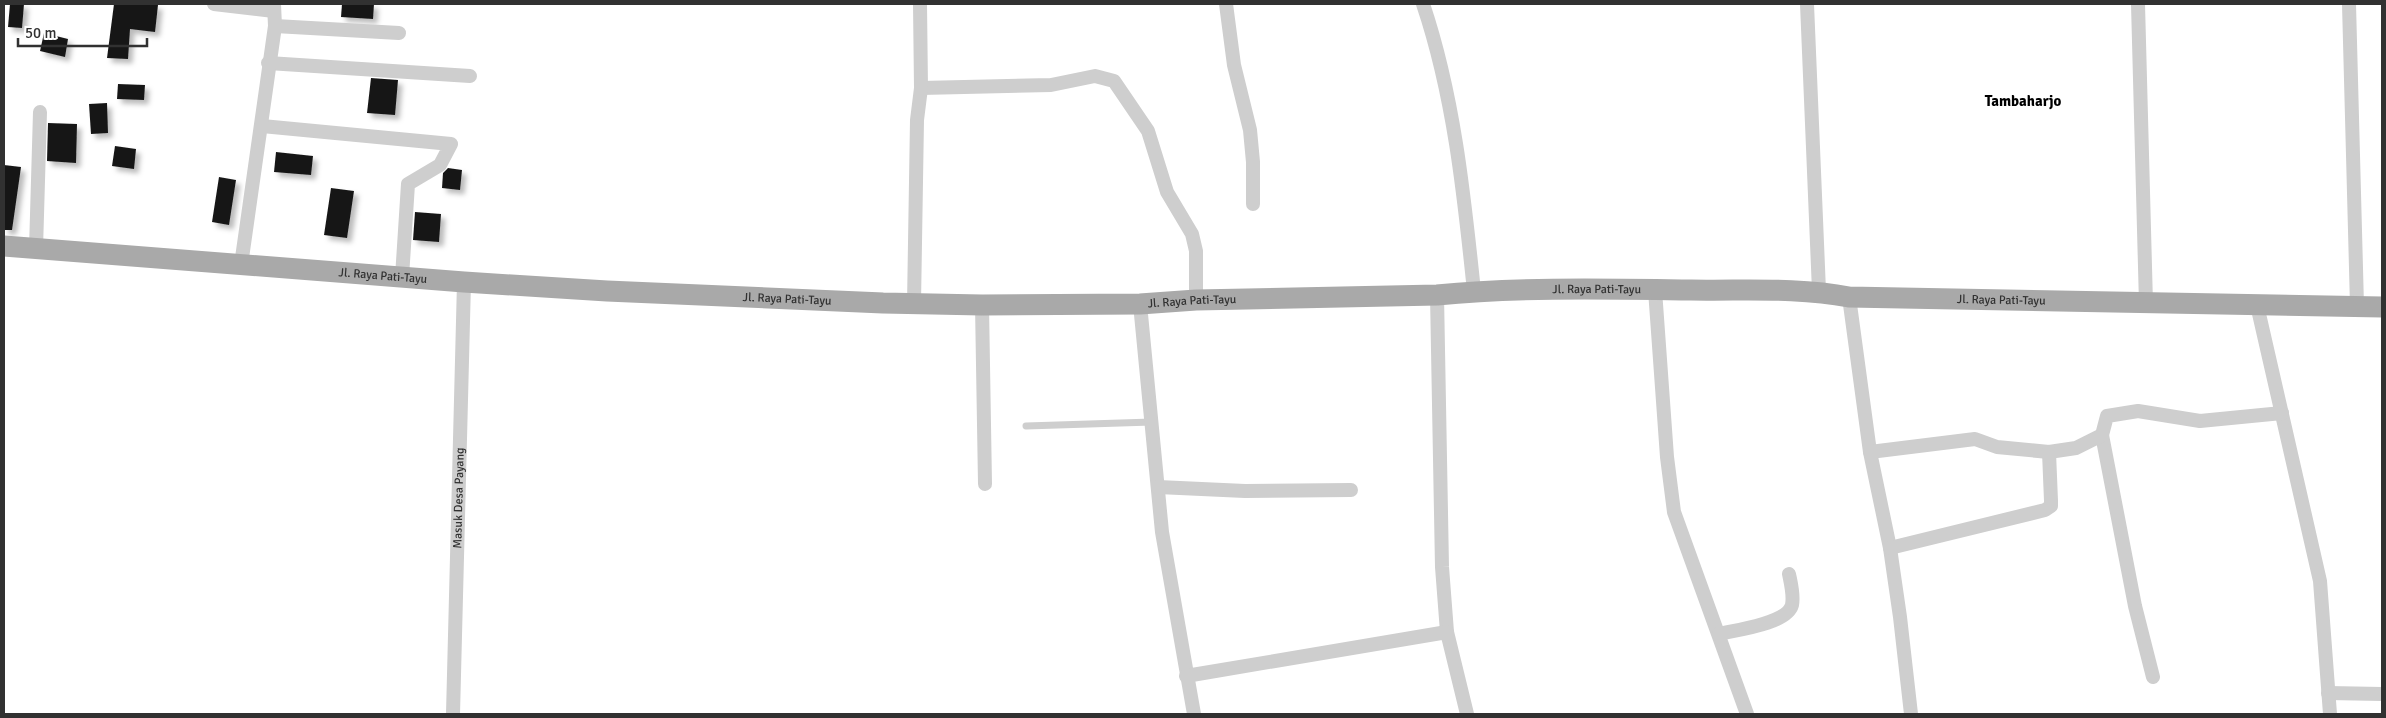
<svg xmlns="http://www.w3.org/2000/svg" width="2386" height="718" font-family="Signika,sans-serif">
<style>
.building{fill:#181818;filter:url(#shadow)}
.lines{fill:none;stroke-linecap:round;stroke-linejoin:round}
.lane{stroke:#cecece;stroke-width:7}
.street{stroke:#cecece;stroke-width:14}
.primary{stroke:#a9a9a9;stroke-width:21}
.labels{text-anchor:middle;stroke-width:5;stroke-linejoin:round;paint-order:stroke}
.street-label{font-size:12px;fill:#313131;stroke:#fff}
.quarter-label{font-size:15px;font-weight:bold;fill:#000;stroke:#fff}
</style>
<defs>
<filter id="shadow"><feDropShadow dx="4.5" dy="4.5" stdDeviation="2.5" flood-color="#0004"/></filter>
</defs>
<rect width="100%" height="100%" fill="#fff"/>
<!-- building -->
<path class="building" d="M10 4H24L22 28 8 27Z
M114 4 158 5 155 32 130 29 128 59 107 58Z
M342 4H374L373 19 341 17Z
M44 33 68 39 65 57 40 51Z
M371 78 398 80 395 115 367 113Z
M118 84 145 85 144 100 117 99Z
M107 103 108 133 91 134 89 104Z
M48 123 77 124 76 163 47 161Z
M115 146 136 149 134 169 112 166Z
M276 152 313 156 311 175 274 172Z
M4 165 21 167 12 230H4Z
M448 168 462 170 460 190 442 188 443 173Z
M219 177 236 180 229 225 212 222Z
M331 188 354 191 347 238 324 235Z
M415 212 441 214 439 242 413 240Z"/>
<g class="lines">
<!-- lane -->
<path class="lane" d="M1026 426 1152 422"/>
<!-- street -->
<g class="street">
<path d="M214 4 274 11"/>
<path d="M1226 4 1234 65 1250 130 1253 162V204"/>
<path d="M1423 4C1454 96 1464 195 1474 291"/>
<path d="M1807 4 1819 291"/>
<path d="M2138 4 2146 304"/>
<path d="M2349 4 2357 306"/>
<path d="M275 26 399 33"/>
<path d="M268 63 470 76"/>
<path d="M921 88 1051 85 1095 76 1114 81 1148 131 1167 192 1192 234 1196 251V300"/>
<path d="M262 126 451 144 440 165 408 184 402 277"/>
<path d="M36 249 40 112"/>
<path d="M241 265 275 26 274 4"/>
<path d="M1655 290 1667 457 1674 512 1747 714"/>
<path d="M1437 295 1442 567 1447 632"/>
<path d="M1849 297 1870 452 1890 548 1900 617 1911 714"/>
<path d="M914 304 917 120 921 88 920 4"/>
<path d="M1140 304 1162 532 1194 714"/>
<path d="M982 305 985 484"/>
<path d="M2257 305 2320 581 2330 714"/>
<path d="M2102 435 2135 606 2153 677"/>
<path d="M1870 452 1975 439 1997 447 2049 452 2076 448 2102 435 2107 416 2138 411 2200 421 2282 413"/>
<path d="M1158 487 1245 491 1351 490"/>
<path d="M1890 548 2045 510 2051 506V501L2049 452"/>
<path d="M1719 634C1736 630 1787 624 1792 605 1794 595 1791 584 1789 574"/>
<path d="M1186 676 1447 632 1467 714"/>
<path d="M2328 693 2382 694"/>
<path id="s1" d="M453 714 464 282"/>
</g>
<!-- primary -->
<path class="primary" id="s2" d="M4 246 464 282 607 291 883 303 982 305 1140 304 1196 300 1437 295C1521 287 1607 289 1691 290 1743 291 1798 287 1849 297L2382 307"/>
</g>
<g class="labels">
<!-- street labels -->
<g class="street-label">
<text dy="4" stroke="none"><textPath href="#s2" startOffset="380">Jl. Raya Pati-Tayu</textPath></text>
<text dy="4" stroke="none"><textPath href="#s2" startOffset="1595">Jl. Raya Pati-Tayu</textPath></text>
<text dy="4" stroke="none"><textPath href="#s2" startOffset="785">Jl. Raya Pati-Tayu</textPath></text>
<text dy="4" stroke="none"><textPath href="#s2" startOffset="1190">Jl. Raya Pati-Tayu</textPath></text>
<text dy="4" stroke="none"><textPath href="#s2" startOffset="2000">Jl. Raya Pati-Tayu</textPath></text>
<text dy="4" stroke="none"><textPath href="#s1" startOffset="216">Masuk Desa Payang</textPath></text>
</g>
<!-- quarter labels -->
<g class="quarter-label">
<text x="2023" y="106">Tambaharjo</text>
</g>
</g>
<!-- border -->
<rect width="2386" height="718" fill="none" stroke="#313131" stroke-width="10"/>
<!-- scale -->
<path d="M18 38v8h129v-8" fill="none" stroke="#313131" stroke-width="2.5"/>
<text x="25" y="38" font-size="15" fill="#313131" stroke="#ffffff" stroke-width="4" paint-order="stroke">50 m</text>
</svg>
